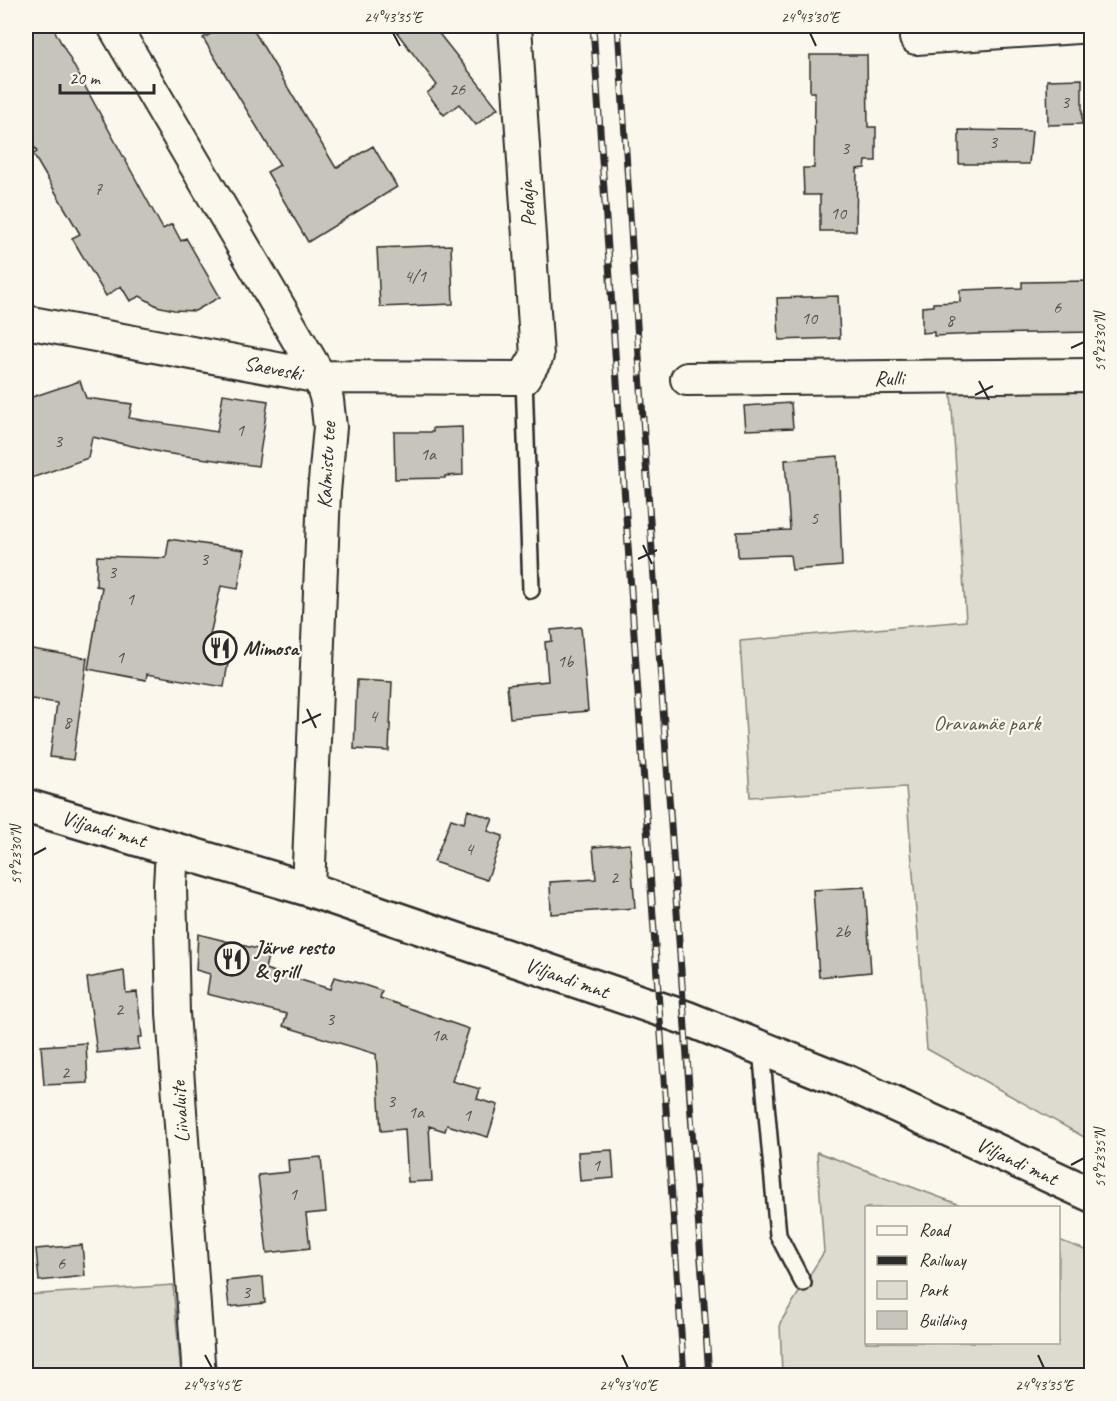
<svg xmlns="http://www.w3.org/2000/svg" width="1117" height="1401" font-family="Caveat,sans-serif">
<style>
.green{fill:#dddad0;stroke:#84827e;stroke-width:1.5}
.building{fill:#c7c4bc;stroke:#2b2b2b;stroke-width:1.5}
.lines{fill:none;stroke-linecap:round;stroke-linejoin:round}
.lane-casing{stroke:#2b2b2b;stroke-width:20}
.street-casing{stroke:#2b2b2b;stroke-width:36}
.secondary-casing{stroke:#2b2b2b;stroke-width:38}
.lane{stroke:#fbf7ec;stroke-width:15}
.street{stroke:#fbf7ec;stroke-width:32}
.secondary{stroke:#fbf7ec;stroke-width:33}
.rail-casing{stroke:#2b2b2b;stroke-width:7}
.rail{stroke:#fbf7ec;stroke-width:4.5;stroke-dasharray:14;stroke-linecap:butt}
.ticks{fill:none;stroke:#2b2b2b;stroke-width:2}
.labels{text-anchor:middle;stroke-width:4.5;stroke-linejoin:round;paint-order:stroke}
.number-label{font-size:18px;fill:#52514f}
.street-label{font-size:21px;fill:#2b2b2b;stroke:#fbf7ec}
.poi-label{font-size:21px;font-weight:bold;fill:#2b2b2b;stroke:#fbf7ec;text-anchor:start}
.park-label{font-size:21px;fill:#585754;stroke:#fbf7ec}
.neatline{fill:none;stroke:#2b2b2b;stroke-width:2}
.ticks-label{font-size:15px;text-anchor:middle;fill:#2b2b2b}
</style>
<rect width="100%" height="100%" fill="#fbf7ec"/>
<filter id="ink" filterUnits="userSpaceOnUse"><feTurbulence type="fractalNoise" baseFrequency=".0167" numOctaves="2"/><feDisplacementMap in="SourceGraphic" scale="12" xChannelSelector="R" yChannelSelector="G"/><feConvolveMatrix kernelMatrix="1 2 1 2 8 2 1 2 1" color-interpolation-filters="sRGB"/></filter>
<g filter="url(#ink)">
<!-- green -->
<path class="green" d="M1091 375V1141L927 1049 906 787 750 797 740 641 966 621 950 378Z
M817 1152 966 1207 866 1208V1342H1058L1059 1240 1091 1252V1375H782L780 1323 824 1252Z
M173 1285 181 1375H26V1295Z"/>
<!-- building -->
<path class="building" d="M26 26H52L163 229 172 224 181 241 186 238 220 297 195 311 174 310 157 306 140 296 130 301 121 286 106 296 72 238 80 234 33 154 37 152 26 132Z
M225 26H251L336 168 373 146 397 187 308 242 267 172 280 165 203 38Z
M392 26H433L498 108 476 125 459 104 444 115 427 93 437 85Z
M810 55H867L868 127H876V161H866L865 168 857 169 856 231H820V195H804L803 168H814L815 92H810Z
M1082 79V124L1048 125 1047 80Z
M959 130 1032 131 1029 164H959Z
M451 245 453 304 380 307 377 248Z
M1092 281V332L978 334 934 336V332L922 333V307L933 306V303L960 302V290L1022 288V282Z
M838 296 840 338 779 340 777 298Z
M80 381 86 398 132 404 129 418 217 432 223 394 268 401 258 466 164 453 92 437 88 458 26 480V399Z
M791 403 793 428 746 430 744 406Z
M462 427 463 475 445 476V478L395 479 394 432H433V428Z
M838 456 842 566 792 570 790 555 738 557 737 532 790 530 785 460Z
M169 539 244 550 238 589 221 586 210 635 232 639 224 687 147 674 146 680 88 669 102 587 96 586 97 556 166 558Z
M581 627 588 711 510 718 507 685 548 681 545 642 552 641 551 630Z
M26 648 87 658 73 760 50 757 57 703 26 698Z
M357 680 392 682 389 751 354 749Z
M468 810 493 819 488 831 503 836 487 880 434 862 451 819 464 823Z
M630 844 635 908 551 914 550 882 596 879 593 847Z
M865 887 871 972 819 977 813 890Z
M198 934 269 952 265 969 330 989 334 977 358 983 382 991 380 998 469 1029 452 1081 480 1089 477 1099 498 1105 488 1137 447 1125 445 1131 429 1126 432 1181 408 1182 405 1129 381 1131 376 1054 283 1026 287 1014 207 994 210 974 196 970Z
M124 971 126 993 137 992 142 1037H138L139 1049 97 1053 87 978Z
M86 1043 88 1083 44 1085 41 1046Z
M612 1150 614 1178 580 1181 578 1152Z
M321 1157 326 1212 306 1214 310 1248 267 1253 258 1175 289 1172 288 1160Z
M82 1245 85 1276 39 1281 36 1249Z
M263 1277 265 1303 229 1307 226 1281Z"/>
<g class="lines">
<defs>
<path id="lane" d="M524 378 531 590
M761 1049 778 1235 803 1283"/>
<path id="street" d="M114 26 320 377 327 400 330 427 324 492 308 889
M916 38 1092 26
M26 322 320 377 524 378 537 356 515 26
M687 379 1092 375
M172 849 170 886 173 1013 199 1376"/>
<path id="secondary" d="M26 806 308 889 686 1018 846 1082 1092 1195"/>
</defs>
<!-- lane casing -->
<use href="#lane" class="lane-casing"/>
<!-- street casing -->
<use href="#street" class="street-casing"/>
<!-- secondary casing -->
<use href="#secondary" class="secondary-casing"/>
<!-- lane -->
<use href="#lane" class="lane"/>
<!-- street -->
<use href="#street" class="street"/>
<!-- secondary -->
<use href="#secondary" class="secondary"/>
<defs>
<path id="rail" d="M593 26 684 1376
M618 26C627 157 634 288 643 419 664 738 688 1057 709 1376"/>
</defs>
<!-- rail casing -->
<use href="#rail" class="rail-casing"/>
<!-- rail -->
<use href="#rail" class="rail"/>
</g>
</g>
<!-- ticks -->
<path class="ticks" d="M393 33 400 46M810 33 816 46M1071 348 1084 342M979 381 989 400M975 395 993 386M643 545 652 564M638 559 657 550M307 709 316 728M302 723 321 714M33 855 46 848M1071 1165 1084 1158M205 1355 212 1368M622 1355 628 1368M1038 1355 1044 1368"/>
<!-- icons -->
<defs>
<symbol id="restaurant-ring" viewBox="-11 -11 22 22"><circle r="9.5" fill="#fbf7ec" stroke="#2b2b2b" stroke-width="1.5"/><path d="M-5-6h1v4h1v-4h1v4h1v-4h1v5L-1.5 .5V6h-2V.5L-5-1ZM5-6V6H3V1.5H1.5Q1.5-4 5-6Z" fill="#2b2b2b"/></symbol>
</defs>
<g fill-rule="evenodd">
<use href="#restaurant-ring" x="201" y="629" width="38" height="38"/>
<use href="#restaurant-ring" x="213" y="940" width="38" height="38"/>
</g>
<g class="labels">
<!-- number labels -->
<g class="number-label">
<text x="457" y="95">26</text>
<text x="1065" y="108">3</text>
<text x="993" y="148">3</text>
<text x="845" y="154">3</text>
<text x="98" y="195">7</text>
<text x="838" y="219">10</text>
<text x="415" y="282">4/1</text>
<text x="1057" y="313">6</text>
<text x="809" y="324">10</text>
<text x="950" y="326">8</text>
<text x="240" y="436">1</text>
<text x="58" y="447">3</text>
<text x="428" y="460">1a</text>
<text x="814" y="524">5</text>
<text x="204" y="565">3</text>
<text x="112" y="578">3</text>
<text x="130" y="605">1</text>
<text x="120" y="663">1</text>
<text x="565" y="667">1b</text>
<text x="373" y="722">4</text>
<text x="67" y="728">8</text>
<text x="469" y="855">4</text>
<text x="614" y="883">2</text>
<text x="842" y="937">2b</text>
<text x="119" y="1015">2</text>
<text x="330" y="1025">3</text>
<text x="439" y="1041">1a</text>
<text x="65" y="1078">2</text>
<text x="391" y="1107">3</text>
<text x="416" y="1118">1a</text>
<text x="467" y="1121">1</text>
<text x="596" y="1171">1</text>
<text x="293" y="1200">1</text>
<text x="61" y="1269">6</text>
<text x="246" y="1298">3</text>
</g>
<!-- street labels -->
<g class="street-label">
<text transform="translate(527 204) rotate(-94)" y="7">Pedaja</text>
<text transform="translate(273 368) rotate(11)" y="7">Saeveski</text>
<text x="889" y="385">Rulli</text>
<text transform="translate(326 465) rotate(-87)" y="7">Kalmistu tee</text>
<text transform="translate(104 829) rotate(16)" y="7">Viljandi mnt</text>
<text transform="translate(567 978) rotate(19)" y="7">Viljandi mnt</text>
<text transform="translate(180 1112) rotate(-94)" y="7">Liivaluite</text>
<text transform="translate(1017 1161) rotate(25)" y="7">Viljandi mnt</text>
</g>
<!-- poi labels -->
<g class="poi-label">
<text x="243" y="655">Mimosa</text>
<text x="255" y="954">Järve resto<tspan x="255" dy="24">&amp; grill</tspan></text>
</g>
<!-- park labels -->
<g class="park-label">
<text x="987" y="730">Oravamäe park</text>
</g>
</g>
<!-- margin -->
<rect width="1117" height="1401" fill="none" stroke="#fbf7ec" stroke-width="66"/>
<!-- legend -->
<rect x="865" y="1206" width="195" height="138" fill="#fbf7ec" stroke="#a8a59f" stroke-width="1.5"/>
<rect x="877" y="1226" width="30" height="9" fill="#fbf7ec" stroke="#a8a59f" stroke-width="1.5"/>
<text x="919" y="1236" font-size="18" fill="#2b2b2b">Road</text>
<rect x="877" y="1256" width="30" height="9" fill="#2b2b2b" stroke="#a8a59f" stroke-width="1.5"/>
<text x="919" y="1266" font-size="18" fill="#2b2b2b">Railway</text>
<rect x="877" y="1281" width="30" height="18" fill="#dddad0" stroke="#a8a59f" stroke-width="1.5"/>
<text x="919" y="1296" font-size="18" fill="#2b2b2b">Park</text>
<rect x="877" y="1311" width="30" height="18" fill="#c7c4bc" stroke="#a8a59f" stroke-width="1.5"/>
<text x="919" y="1326" font-size="18" fill="#2b2b2b">Building</text>
<!-- scale -->
<path d="M60 84v9h94v-9" fill="none" stroke="#2b2b2b" stroke-width="3"/>
<text x="69" y="84" font-size="18" fill="#2b2b2b" stroke="#fbf7ec" stroke-width="4.5" paint-order="stroke">20 m</text>
<rect x="33" y="33" width="1051" height="1335" class="neatline"/>
<g class="ticks-label">
<text x="393" y="22">24°43'35"E</text>
<text x="810" y="22">24°43'30"E</text>
<text transform="translate(1100 342) rotate(-90)" y="5">59°23'30"N</text>
<text transform="translate(16 855) rotate(-90)" y="5">59°23'30"N</text>
<text transform="translate(1100 1158) rotate(-90)" y="5">59°23'35"N</text>
<text x="212" y="1390">24°43'45"E</text>
<text x="628" y="1390">24°43'40"E</text>
<text x="1044" y="1390">24°43'35"E</text>
</g>
</svg>
